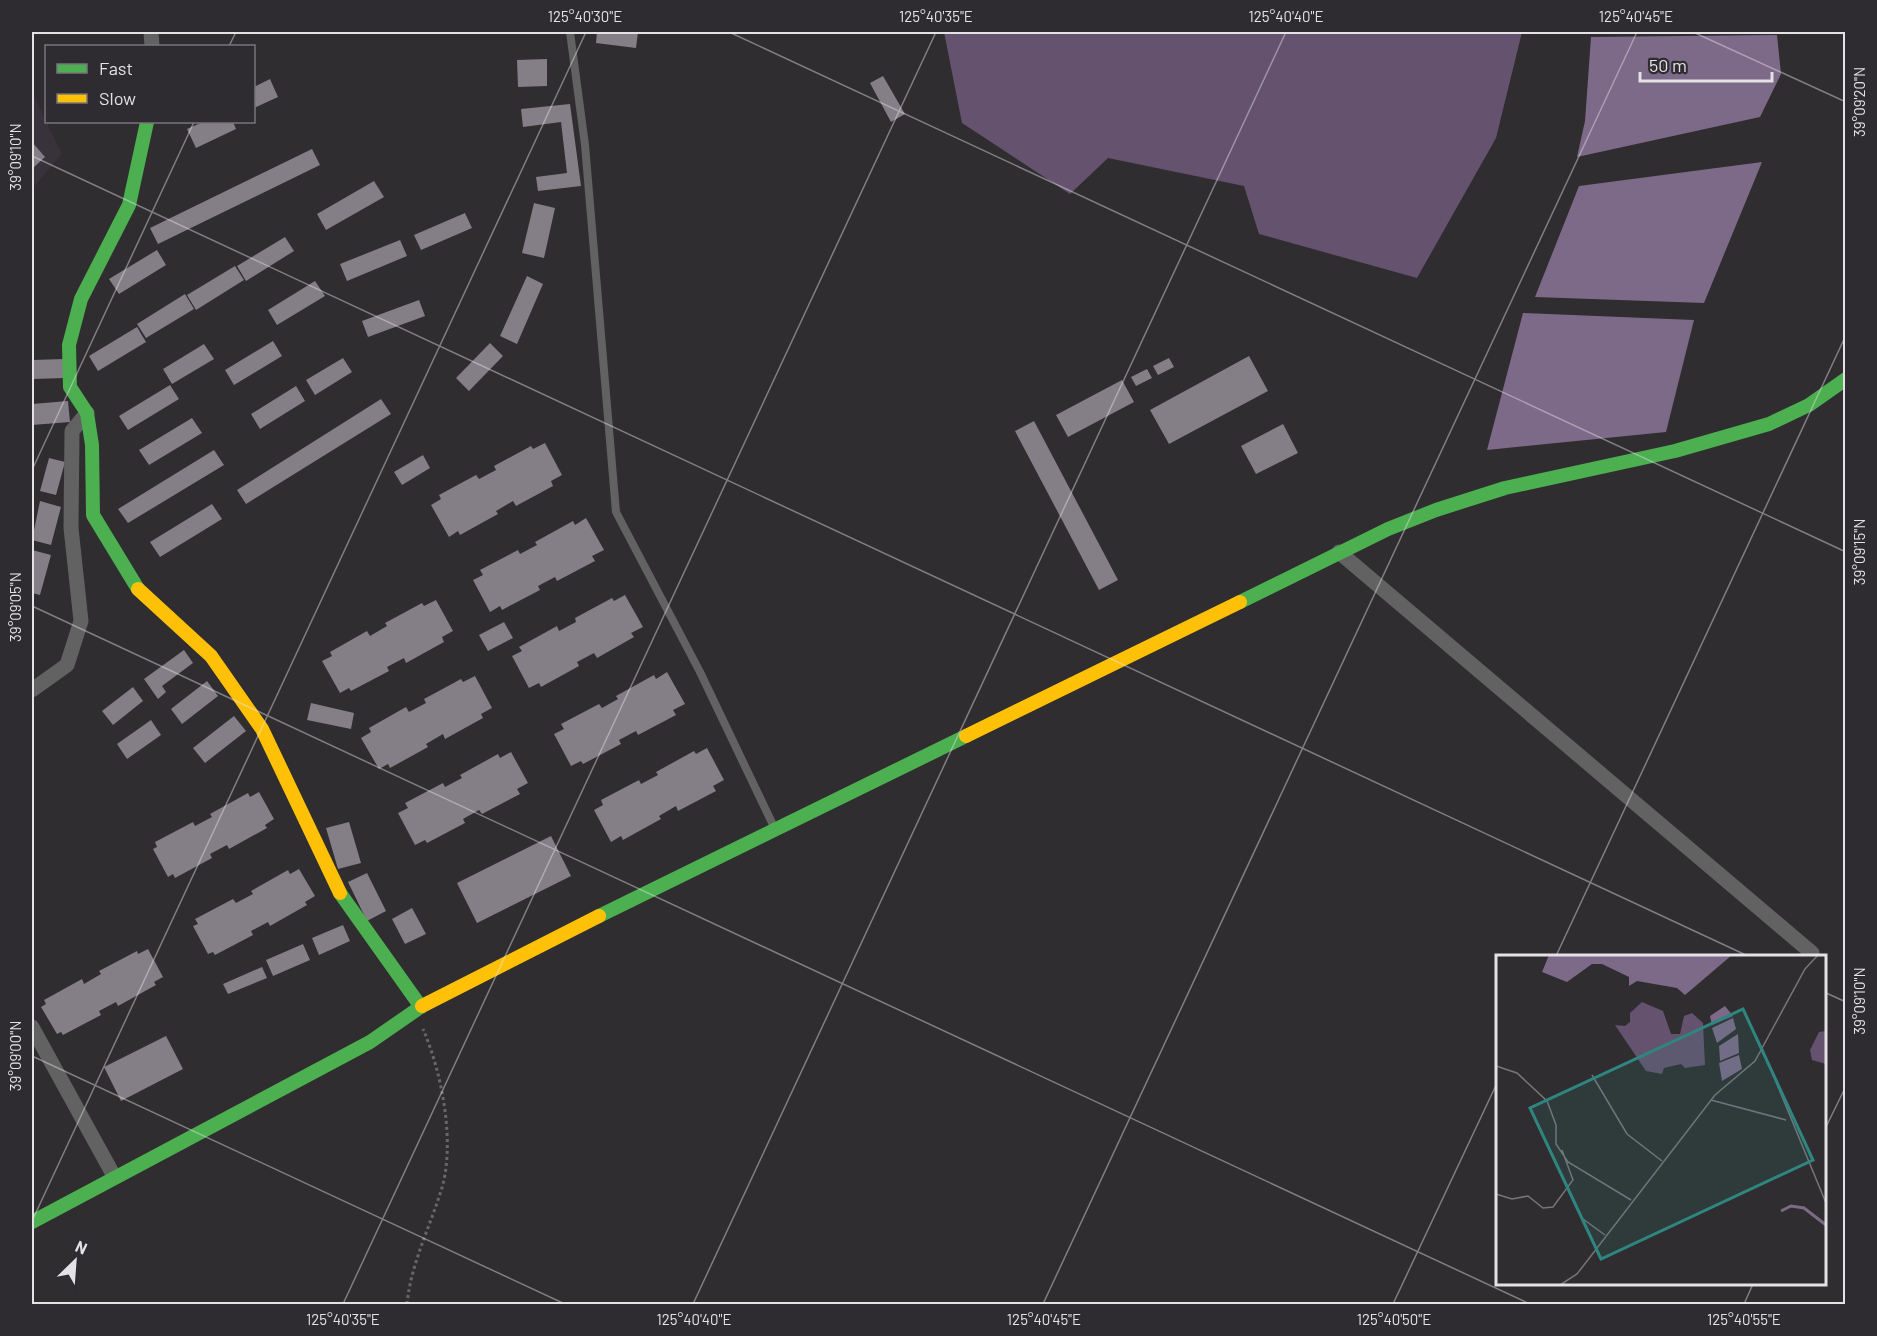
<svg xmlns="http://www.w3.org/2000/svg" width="1877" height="1336" font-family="Barlow,sans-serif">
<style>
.built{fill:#38323b}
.forest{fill:#65526f}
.water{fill:#7d6988}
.building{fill:#847e87}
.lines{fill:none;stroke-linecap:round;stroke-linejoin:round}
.path{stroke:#686768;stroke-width:3;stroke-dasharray:3 3;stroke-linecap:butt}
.lane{stroke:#626262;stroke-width:8}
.street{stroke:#626262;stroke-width:15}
.fast{stroke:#4caf50;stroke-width:14}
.slow{stroke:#ffc107;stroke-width:14}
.ticks{fill:none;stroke:#e4e2e5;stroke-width:1.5;stroke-opacity:0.45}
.inset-river{fill:none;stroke:#7d6988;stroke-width:3}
.inset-road{fill:none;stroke:#777578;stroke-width:1.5}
.view{fill:#2f8680;fill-opacity:0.15;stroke:#2f8680;stroke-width:3}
.inset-edge{fill:none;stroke:#e4e2e5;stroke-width:3}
.neatline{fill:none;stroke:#e4e2e5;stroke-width:2}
.ticks-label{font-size:15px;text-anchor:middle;fill:#e4e2e5}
</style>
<rect width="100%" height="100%" fill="#2f2d30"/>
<!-- built -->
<path class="built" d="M32 92 62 154 32 189Z"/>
<!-- forest -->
<path class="forest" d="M944 32H1522L1496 138 1417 278 1259 234 1244 186 1108 158 1070 194 962 123Z"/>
<!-- water -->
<path class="water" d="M1777 35 1781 74 1760 117 1577 157 1585 121 1591 37Z
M1762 162 1704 303 1535 297 1579 186Z
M1523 313 1694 320 1666 432 1487 450Z"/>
<!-- building -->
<path class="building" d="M597 32H638L636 48 596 43Z
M547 59V86L518 87 517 60Z
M883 76 905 114 891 122 870 83Z
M270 79 278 97 254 108V87Z
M570 104 581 186 538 191 536 177 567 173 561 122 523 127 521 109Z
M203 122H233L236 129 196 148 187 129Z
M32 142 45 157 32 169Z
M312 149 320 165 158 244 150 228Z
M374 181 384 197 326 230 317 214Z
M534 203 555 208 544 258 522 253Z
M465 213 472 228 421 250 414 235Z
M285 237 294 251 246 281 237 266Z
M400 240 407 256 347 281 340 264Z
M157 250 166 265 119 294 109 279Z
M235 266 244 280 196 310 187 295Z
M527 276 543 284 517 344 500 336Z
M315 281 325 296 277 325 268 310Z
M185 294 194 309 146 338 137 324Z
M419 300 425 316 368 337 362 321Z
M137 327 146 342 98 371 89 356Z
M273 341 282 356 234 385 225 370Z
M490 343 503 356 469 391 456 378Z
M204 344 214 359 172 384 163 369Z
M1249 356 1268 391 1169 444 1150 410Z
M343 358 352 372 315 395 306 380Z
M1169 358 1174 367 1158 375 1153 366Z
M64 359 65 378 32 379V360Z
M1147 369 1152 378 1136 386 1131 377Z
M1122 380 1134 402 1068 437 1056 415Z
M170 385 179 399 128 430 119 416Z
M296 386 305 401 260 429 251 414Z
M381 399 391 414 246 504 237 490Z
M68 401 70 422 32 425V404Z
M192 418 202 433 149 465 139 450Z
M1034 421 1118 580 1099 590 1015 431Z
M1283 424 1298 453 1256 474 1241 446Z
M545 443 562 475 551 481 553 486 516 506 513 501 496 511 498 514 460 535 458 531 449 537 431 505 441 499 439 495 476 475 479 479 496 470 494 466 531 446 533 449Z
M214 450 224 465 128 523 118 509Z
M423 455 430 468 402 485 394 472Z
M49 458 65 462 56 495 40 491Z
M40 501 61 507 51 545 32 540Z
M212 504 222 519 160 557 150 542Z
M586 518 604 550 592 556 595 561 557 581 555 577 538 586 540 590 502 610 500 606 490 612 473 580 483 575 480 570 518 550 520 554 537 545 535 542 573 521 575 525Z
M32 550 51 555 40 595 32 593Z
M625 595 643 627 631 633 634 637 597 658 594 653 577 662 579 666 541 687 539 683 529 688 512 656 522 651 519 647 557 626 559 631 576 622 575 618 612 598 614 601Z
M436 600 453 631 442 637 444 642 406 663 404 658 387 667 389 671 351 691 349 688 340 693 322 661 332 656 330 652 367 631 370 636 387 626 385 623 422 603 424 606Z
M504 622 513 638 488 651 479 635Z
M184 650 193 663 162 686 166 692 158 699 144 679Z
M667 672 685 704 673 710 676 715 638 735 636 731 619 740 621 744 583 764 581 761 571 766 554 734 564 729 561 724 599 704 602 708 618 699 616 696 654 675 656 679Z
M475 676 492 708 481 714 483 718 445 739 443 734 426 744 428 747 390 768 388 764 379 769 361 738 371 732 369 728 406 707 409 712 426 703 424 699 461 679 463 682Z
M207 681 218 696 182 724 171 709Z
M133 687 143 701 113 725 102 711Z
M311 703 354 713 351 729 307 720Z
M234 716 246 731 205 763 193 748Z
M151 720 161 735 127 759 117 744Z
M707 748 724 780 713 786 716 791 678 811 676 806 659 816 661 819 623 840 621 836 611 842 594 810 603 805 601 800 639 780 641 784 658 775 656 772 694 751 696 754Z
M511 752 528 783 517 789 520 794 482 814 479 810 463 819 465 823 427 843 425 840 415 845 398 813 408 808 405 803 443 783 445 787 462 778 460 775 498 754 500 758Z
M259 792 274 819 265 825 267 828 229 849 227 845 210 854 212 858 175 878 173 874 168 877 153 849 157 847 155 842 193 822 195 826 212 817 210 814 248 793 250 797Z
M349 822 361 863 338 869 326 828Z
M551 836 571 876 477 923 457 883Z
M299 869 315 896 305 902 307 905 270 926 268 922 251 931 253 935 215 955 213 952 208 954 193 926 198 924 195 919 233 899 236 903 253 894 251 891 288 870 290 874Z
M367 873 386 911 367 921 348 882Z
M412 908 426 934 405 944 392 919Z
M343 925 350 941 319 955 312 938Z
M303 944 310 960 273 976 266 960Z
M148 949 163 977 154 982 156 985 118 1006 116 1002 99 1011 101 1015 63 1035 61 1032 57 1034 41 1007 46 1004 44 1000 82 979 84 984 101 974 99 971 137 951 138 954Z
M262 967 267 978 228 994 223 984Z
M166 1036 183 1069 121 1101 104 1067Z"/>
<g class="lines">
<!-- path -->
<path class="path" d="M407 1304C411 1264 429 1229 441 1191 456 1144 442 1073 423 1029"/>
<!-- lane -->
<path class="lane" d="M570 32 585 145 616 512 700 672 774 827"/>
<!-- street -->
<path class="street" d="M151 32 152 46
M1339 552 1812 953
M32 690 67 665 81 621 71 528 72 431 87 413
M32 1027 114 1176"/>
<!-- fast -->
<path class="fast" d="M138 589 93 515 92 445 87 413 70 387 69 345 81 299 129 205 147 122
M1240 602 1388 529 1436 510 1505 488 1675 451 1769 424 1809 405 1846 379
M340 893 421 1007
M599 916 966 736
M32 1222 370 1042 422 1006"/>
<!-- slow -->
<path class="slow" d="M138 589 211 656 262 729 340 893
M966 736 1240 602
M422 1006 599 916"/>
</g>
<!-- ticks -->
<path class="ticks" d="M729 32 1846 552M1693 32 1846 102M229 46 236 32M32 156 1748 956M32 470 194 122M32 606 1530 1304M1556 956 1846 335M1824 992 1846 1002M32 1056 565 1304M1824 1131 1846 1086M32 1221 586 32M343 1304 936 32M693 1304 1286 32M1043 1304 1637 32M1393 1304 1498 1081M1744 1304 1753 1284"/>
<!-- overview -->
<g transform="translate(1496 955)">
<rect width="330" height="330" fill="#2f2d30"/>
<path d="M146 47 167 56 175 79H184L188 61 196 58 207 68 209 110 189 113 185 109 168 113 166 119 150 116 119 70 129 71 134 67V58ZM330 76V109L316 105 314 95 323 77Z" fill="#65526f"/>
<path d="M53 0H236L189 40 181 33 141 26 133 31V22L106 9H96L71 27 46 17ZM229 51 237 61 216 70 214 61ZM237 63 240 74 221 88 216 73ZM242 79 243 98 224 106 223 91ZM243 100 246 114 226 126 223 108Z" fill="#7d6988"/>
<path class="inset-river" d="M285 256 295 251 308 253 330 270"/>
<path class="inset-road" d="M266 93 330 248M0 111 21 118 51 146 60 170V189L72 207 135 245M96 120 131 179 166 206M215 145 290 165M0 239 16 244 32 241 47 253 57 252 77 225 66 195M87 264 109 280M64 330 81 319 219 140 259 106 309 14 322 0"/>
<path class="view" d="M247 54 317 205 105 304 34 153Z"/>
<rect width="330" height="330" class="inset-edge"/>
</g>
<!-- border -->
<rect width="1877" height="1336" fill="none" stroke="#2f2c31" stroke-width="66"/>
<!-- legend -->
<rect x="45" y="45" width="210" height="78" fill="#2f2c31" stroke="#777579" stroke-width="1.5"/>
<rect x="57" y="64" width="30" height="9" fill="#4caf50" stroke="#777579" stroke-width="1.5"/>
<text x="99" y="75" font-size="18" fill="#e4e2e5">Fast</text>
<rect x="57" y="94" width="30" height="9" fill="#ffc107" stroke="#777579" stroke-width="1.5"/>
<text x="99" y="105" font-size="18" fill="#e4e2e5">Slow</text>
<!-- north arrow -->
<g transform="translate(75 1261) rotate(25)" stroke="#2f2c31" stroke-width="4.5" paint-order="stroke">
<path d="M0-4.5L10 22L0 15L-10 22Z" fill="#e4e2e5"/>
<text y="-9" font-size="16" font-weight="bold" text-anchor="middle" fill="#e4e2e5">N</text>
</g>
<!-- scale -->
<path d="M1640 72v9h132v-9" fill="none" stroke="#e4e2e5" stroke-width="3"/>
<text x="1649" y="72" font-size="18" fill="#e4e2e5" stroke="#2f2c31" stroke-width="4.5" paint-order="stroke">50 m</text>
<rect x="33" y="33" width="1811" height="1270" class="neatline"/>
<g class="ticks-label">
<text x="585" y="22">125°40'30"E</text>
<text x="936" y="22">125°40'35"E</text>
<text x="1286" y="22">125°40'40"E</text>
<text x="1636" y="22">125°40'45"E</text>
<text transform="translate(1860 102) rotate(-90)" y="5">39°09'20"N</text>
<text transform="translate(16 157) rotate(-90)" y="5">39°09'10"N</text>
<text transform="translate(1860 552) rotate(-90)" y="5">39°09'15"N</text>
<text transform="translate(16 607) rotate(-90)" y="5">39°09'05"N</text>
<text transform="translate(1860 1001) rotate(-90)" y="5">39°09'10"N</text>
<text transform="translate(16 1056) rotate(-90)" y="5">39°09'00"N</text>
<text x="343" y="1325">125°40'35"E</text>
<text x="694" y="1325">125°40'40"E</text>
<text x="1044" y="1325">125°40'45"E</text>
<text x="1394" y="1325">125°40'50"E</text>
<text x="1744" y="1325">125°40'55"E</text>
</g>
</svg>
